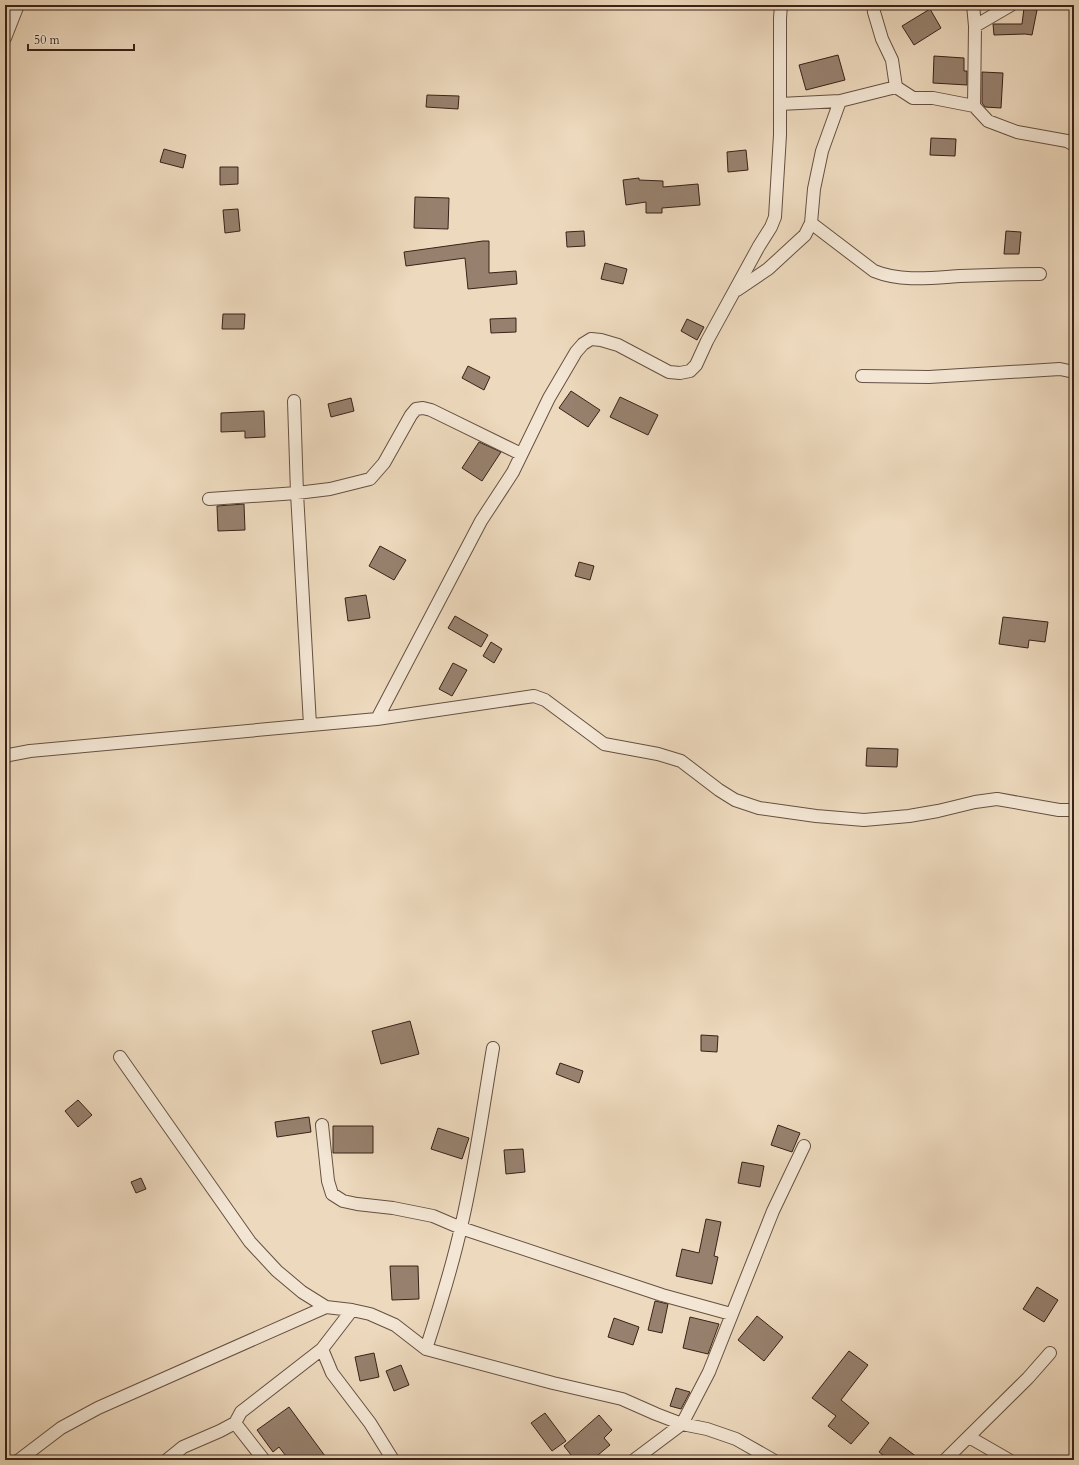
<svg xmlns="http://www.w3.org/2000/svg" width="1079" height="1465" font-family="Cardo,serif">
<style>
.building{fill:#97816e;stroke:#392218}
.lines{fill:none;stroke-linecap:round;stroke-linejoin:round}
.street-casing{stroke:#665041;stroke-width:14}
.street{stroke:#f3e6d4;stroke-width:12}
</style>
<rect width="100%" height="100%" fill="#edd9bd"/>
<filter id="stains"><feTurbulence type="fractalNoise" baseFrequency=".005" numOctaves="4"/><feColorMatrix values="0 0 0 0 .2 0 0 0 0 .09 0 0 0 0 .02 0 0 0 .5 -.17"/></filter>
<radialGradient id="worn" r=".72"><stop offset=".6" stop-color="#630" stop-opacity="0"/><stop offset="1" stop-color="#630" stop-opacity=".3"/></radialGradient>
<!-- building -->
<path class="building" d="M1024 8 1037 10 1032 35 1025 34 994 35 993 24H1022Z
M930 9 941 28 914 45 902 26Z
M838 55 845 80 806 90 799 65Z
M934 56 964 58V71H967V85L933 83Z
M982 72 1003 73 1001 108 985 107 982 103Z
M427 95 459 96 458 109 426 107Z
M931 138 956 139 955 156 930 155Z
M164 149 186 155 183 168 160 162Z
M746 150 748 170 728 172 727 152Z
M220 167H238V184L220 185Z
M639 178V180L663 181V187L698 184 700 205 662 208V213H646V202L626 205 623 180Z
M415 197 449 198 448 229 414 228Z
M238 209 240 231 225 233 223 210Z
M584 231 585 246 567 247 566 232Z
M1006 231 1021 232 1019 254H1004Z
M483 241H489V273L516 271 517 284 468 289 465 258 406 266 404 252Z
M605 263 627 269 623 284 601 279Z
M223 314H245L244 329H222Z
M516 318V332L491 333 490 319Z
M687 319 704 327 697 340 681 331Z
M468 366 490 377 484 390 462 378Z
M571 391 600 410 588 427 559 408Z
M620 397 658 415 648 435 610 417Z
M351 398 354 411 331 417 328 404Z
M264 411 265 437 245 438V431L221 432V413Z
M479 442 501 452 482 481 462 468Z
M244 504 245 530 218 531 217 506Z
M380 546 406 560 394 580 369 566Z
M579 562 594 566 590 580 575 576Z
M366 595 370 618 348 621 345 598Z
M455 616 488 635 481 647 448 628Z
M1003 617 1048 622 1045 642 1029 640 1028 648 999 644Z
M491 642 502 649 494 663 483 656Z
M453 663 467 670 452 696 439 689Z
M867 748 898 749 897 767 866 766Z
M410 1021 419 1054 381 1064 372 1031Z
M701 1035 718 1036 717 1052 701 1051Z
M560 1063 583 1071 579 1083 556 1074Z
M78 1100 92 1115 78 1127 65 1111Z
M309 1117 311 1132 277 1137 275 1122Z
M778 1125 800 1133 792 1152 771 1145Z
M333 1126H373V1153H333Z
M438 1128 469 1138 462 1159 431 1149Z
M523 1149 525 1172 506 1174 504 1150Z
M742 1162 764 1166 760 1187 738 1183Z
M141 1178 146 1189 136 1193 131 1182Z
M706 1219 721 1222 714 1256 718 1257 712 1284 676 1276 682 1249 699 1253Z
M390 1266H418L419 1299 392 1300Z
M1037 1287 1058 1300 1044 1322 1023 1309Z
M655 1301 668 1304 662 1333 648 1330Z
M757 1316 783 1337 764 1361 738 1340Z
M690 1317 719 1324 708 1354 683 1348Z
M614 1318 639 1327 633 1345 608 1337Z
M849 1351 868 1365 841 1400 869 1423 851 1444 828 1426 836 1416 812 1398Z
M374 1353 379 1377 360 1381 355 1357Z
M401 1365 409 1385 394 1391 386 1371Z
M676 1388 690 1392 681 1409 670 1406Z
M289 1407 314 1441 328 1460H289L279 1447 273 1452 257 1430Z
M545 1413 566 1441 552 1451 531 1423Z
M599 1415 612 1430 604 1438 610 1445 592 1460H575L564 1446Z
M890 1437 921 1460H890L879 1452Z"/>
<g class="lines">
<defs>
<path id="street" d="M873 5 874 12 882 39 892 60 896 87 913 98H933L974 106 988 121 1017 132 1067 141 1074 145
M973 5 975 26 974 106
M975 26 1011 5
M5 38 18 5
M780 104 840 101
M811 223 874 271C901 282 931 278 960 276 986 275 1013 274 1040 274
M737 290 768 269 805 235 811 223 814 189 822 151 840 101 896 87
M862 376 929 377 1060 369 1074 372
M294 401 297 493 310 725
M209 499 297 493 330 489 370 479 384 463 411 415 416 409 423 408 431 410 521 454
M377 719 481 521 513 472 549 398 576 352 583 344 591 339 601 340 618 345 669 372 680 373 690 371 696 365 707 341 759 246 771 227 775 217 780 135V18L781 5
M5 758 9 755 30 751 377 719 534 696 545 700 604 744 658 754 681 761 719 790 735 800 759 808 816 816 864 820 909 816 938 811 975 802 997 799 1059 810H1074
M120 1057 250 1242 277 1271 302 1292 326 1307 352 1310 370 1314 395 1325 426 1349 553 1383 622 1399 656 1414 682 1424 707 1429 736 1439 773 1460
M322 1125 328 1181 332 1194 343 1201 357 1204 393 1208 433 1216 461 1228 662 1295 731 1314
M322 1349 332 1373 370 1423 393 1460
M426 1349C439 1309 452 1268 461 1227 475 1168 483 1107 493 1048
M235 1423 264 1460
M969 1437 1009 1460
M19 1460 61 1428 98 1408 326 1307
M167 1460 183 1447 220 1431 235 1423 241 1412 322 1349 352 1310
M634 1460 682 1424 709 1372 773 1211 804 1146
M945 1460 1028 1378 1050 1353"/>
</defs>
<!-- street casing -->
<use href="#street" class="street-casing"/>
<!-- street -->
<use href="#street" class="street"/>
</g>
<!-- margin -->
<rect width="1079" height="1465" fill="none" stroke="#edd9bd" stroke-width="20"/>
<rect x="6" y="6" width="1067" height="1453" fill="none" stroke="#392218" stroke-width="2"/>
<rect x="10" y="10" width="1059" height="1445" fill="none" stroke="#392218"/>
<!-- scale -->
<path d="M28 44v6h106v-6" fill="none" stroke="#392218" stroke-width="2"/>
<text x="34" y="44" font-size="12" fill="#392218" stroke="#f3e6d4" stroke-width="3" paint-order="stroke">50 m</text>
<rect width="100%" height="100%" filter="url(#stains)"/>
<rect width="100%" height="100%" fill="url(#worn)"/>
</svg>
